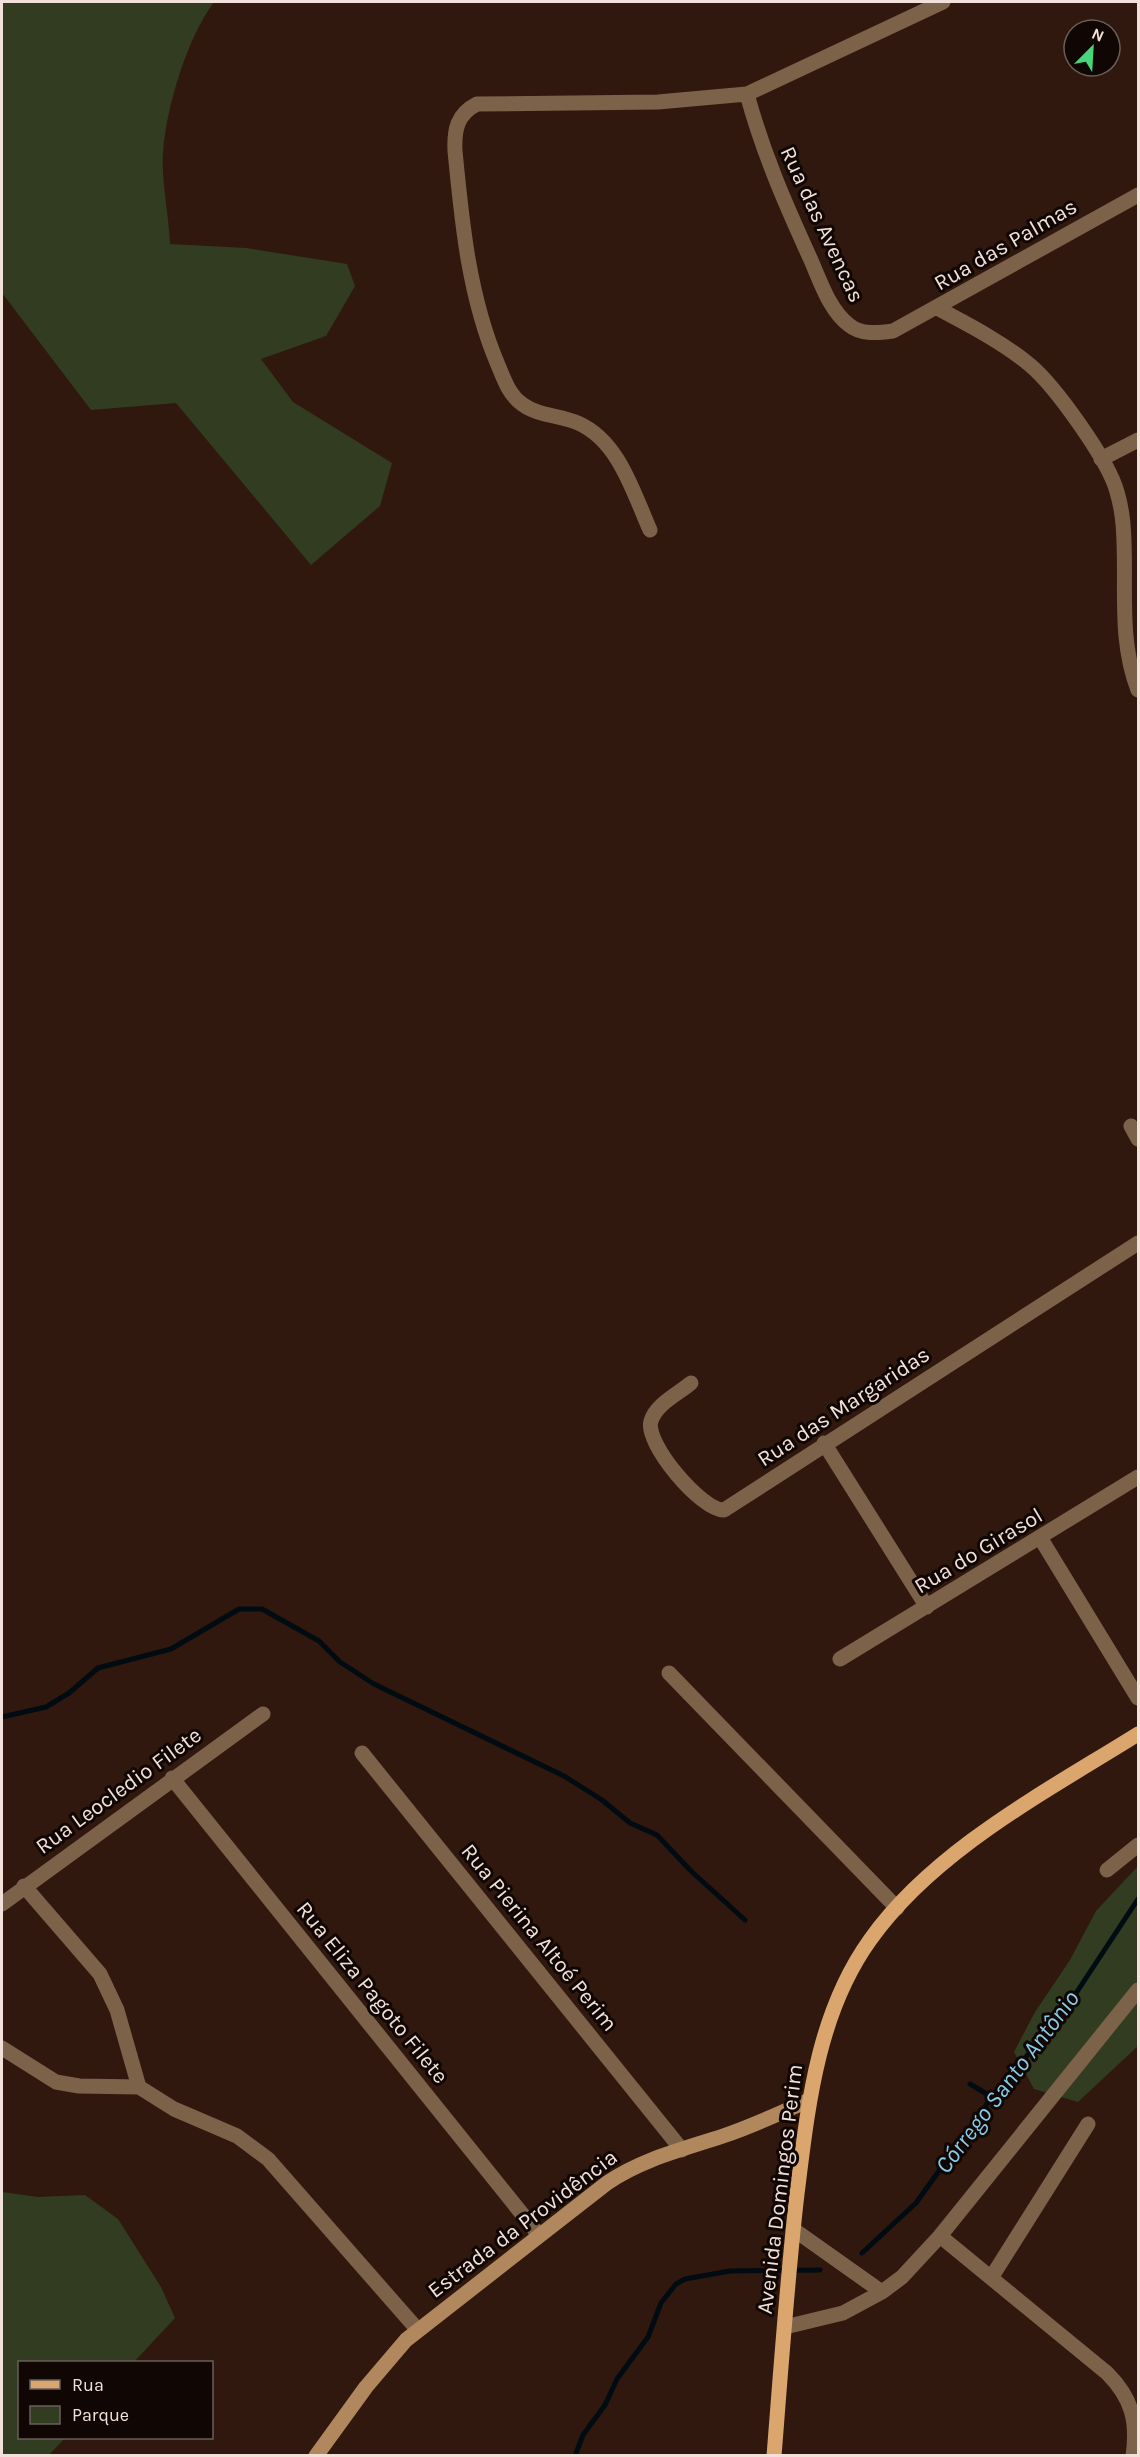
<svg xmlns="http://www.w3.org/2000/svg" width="1140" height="2457" font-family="Karla,sans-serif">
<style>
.green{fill:#313c20}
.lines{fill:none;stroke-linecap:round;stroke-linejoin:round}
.stream{stroke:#000b12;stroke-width:5}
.street{stroke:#7c6249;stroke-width:15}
.secondary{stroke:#b1885e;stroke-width:15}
.primary{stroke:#dba56e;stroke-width:15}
.labels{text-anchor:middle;stroke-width:6;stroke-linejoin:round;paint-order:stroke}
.street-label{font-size:22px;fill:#f2e1da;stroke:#100704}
.water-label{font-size:24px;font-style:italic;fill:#87cceb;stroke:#100704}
</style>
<rect width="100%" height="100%" fill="#30180e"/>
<!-- green -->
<path class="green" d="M2 2H214C187 38 166 108 163 153 161 179 169 216 170 244L246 248 347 264 355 286 326 336 261 359 293 402 392 463 380 506 311 565 176 403 91 410 2 293Z
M1138 1866V2046L1078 2102 1034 2089 1014 2052 1035 2012 1070 1960 1096 1911Z
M2 2192 38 2197 85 2195 118 2219 161 2287 175 2318 134 2362H20V2438H65L49 2455H2Z"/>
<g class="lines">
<!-- stream -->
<path class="stream" d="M2 1717 46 1707 69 1693 98 1668 171 1649 239 1609H262L319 1641 340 1662 374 1684 564 1776 602 1800 630 1823 657 1835 691 1871 745 1920
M970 2084 992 2097
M862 2253 916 2203 992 2097 1063 2013 1138 1899
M575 2456 583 2435 605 2405 617 2379 648 2337 661 2303 676 2284 685 2279 730 2271 820 2270"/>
<!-- street -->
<path class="street" d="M747 94C763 153 785 203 810 258 820 280 829 310 849 325 861 335 878 333 893 331L1138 195
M937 308C969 325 1002 342 1030 365 1055 386 1109 461 1117 492 1120 502 1122 513 1123 524 1128 581 1117 635 1138 690
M1101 459 1138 440
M650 530C633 492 619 441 578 423 560 415 538 416 522 404 509 395 504 379 498 365 469 297 462 224 455 151 454 130 457 114 477 104L658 102 747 94 943 2
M1131 1126 1138 1139
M691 1383C678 1394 656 1404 651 1421 644 1443 702 1511 724 1510L1138 1243
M824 1443 927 1607
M1041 1539 1138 1698
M840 1659 1138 1477
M669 1673 897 1908
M362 1753 682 2150
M172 1778 539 2235
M1107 1870 1138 1845
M24 1886 100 1974 117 2010 139 2087
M2 1904 263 1714
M2 2048 56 2082 79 2086 139 2087 174 2109 237 2136 268 2159 417 2329
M793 2229 882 2292
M940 2236 1107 2373C1132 2398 1138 2421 1133 2456
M991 2278 1088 2124
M785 2327 843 2313 882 2292 902 2277 940 2236 1138 1990"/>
<!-- secondary -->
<path class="secondary" d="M316 2456 366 2387 406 2340 607 2183C642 2159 684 2149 723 2136 753 2126 781 2113 809 2100"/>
<!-- primary -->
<path class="primary" d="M774 2456C781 2368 787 2281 797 2194 808 2106 817 2014 870 1940 934 1850 1047 1791 1138 1734"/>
</g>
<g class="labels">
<!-- street labels -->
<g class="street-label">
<text transform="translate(823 224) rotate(65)" y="8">Rua das Avencas</text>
<text transform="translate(1005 244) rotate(-30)" y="8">Rua das Palmas</text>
<text transform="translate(843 1406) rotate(-33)" y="8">Rua das Margaridas</text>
<text transform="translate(978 1550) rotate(-31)" y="8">Rua do Girasol</text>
<text transform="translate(118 1790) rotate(-36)" y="8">Rua Leocledio Filete</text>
<text transform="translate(540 1937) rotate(51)" y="8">Rua Pierina Altoé Perim</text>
<text transform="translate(373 1992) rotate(51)" y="8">Rua Eliza Pagoto Filete</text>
<text transform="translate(779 2189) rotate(-83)" y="8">Avenida Domingos Perim</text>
<text transform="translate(522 2223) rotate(-37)" y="8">Estrada da Providência</text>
</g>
<!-- water labels -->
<g class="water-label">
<text transform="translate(1007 2082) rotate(-53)" y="8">Córrego Santo Antônio</text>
</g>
</g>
<!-- border -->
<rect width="1140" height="2457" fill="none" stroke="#f2e1da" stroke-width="6"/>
<!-- legend -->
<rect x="18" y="2361" width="195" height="78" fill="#100704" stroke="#6a5e5a" stroke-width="1.5"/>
<rect x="30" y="2380" width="30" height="9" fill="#dba56e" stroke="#6a5e5a" stroke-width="1.5"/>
<text x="72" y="2391" font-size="18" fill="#f2e1da">Rua</text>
<rect x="30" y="2406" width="30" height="18" fill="#313c20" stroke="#6a5e5a" stroke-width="1.5"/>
<text x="72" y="2421" font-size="18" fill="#f2e1da">Parque</text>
<!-- north arrow -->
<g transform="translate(1092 48) rotate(24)"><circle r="28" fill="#100704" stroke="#6a5e5a" stroke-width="1.5"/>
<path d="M0-4.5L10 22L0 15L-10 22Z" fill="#47d779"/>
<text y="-9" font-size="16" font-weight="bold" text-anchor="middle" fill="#f2e1da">N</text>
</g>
</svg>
